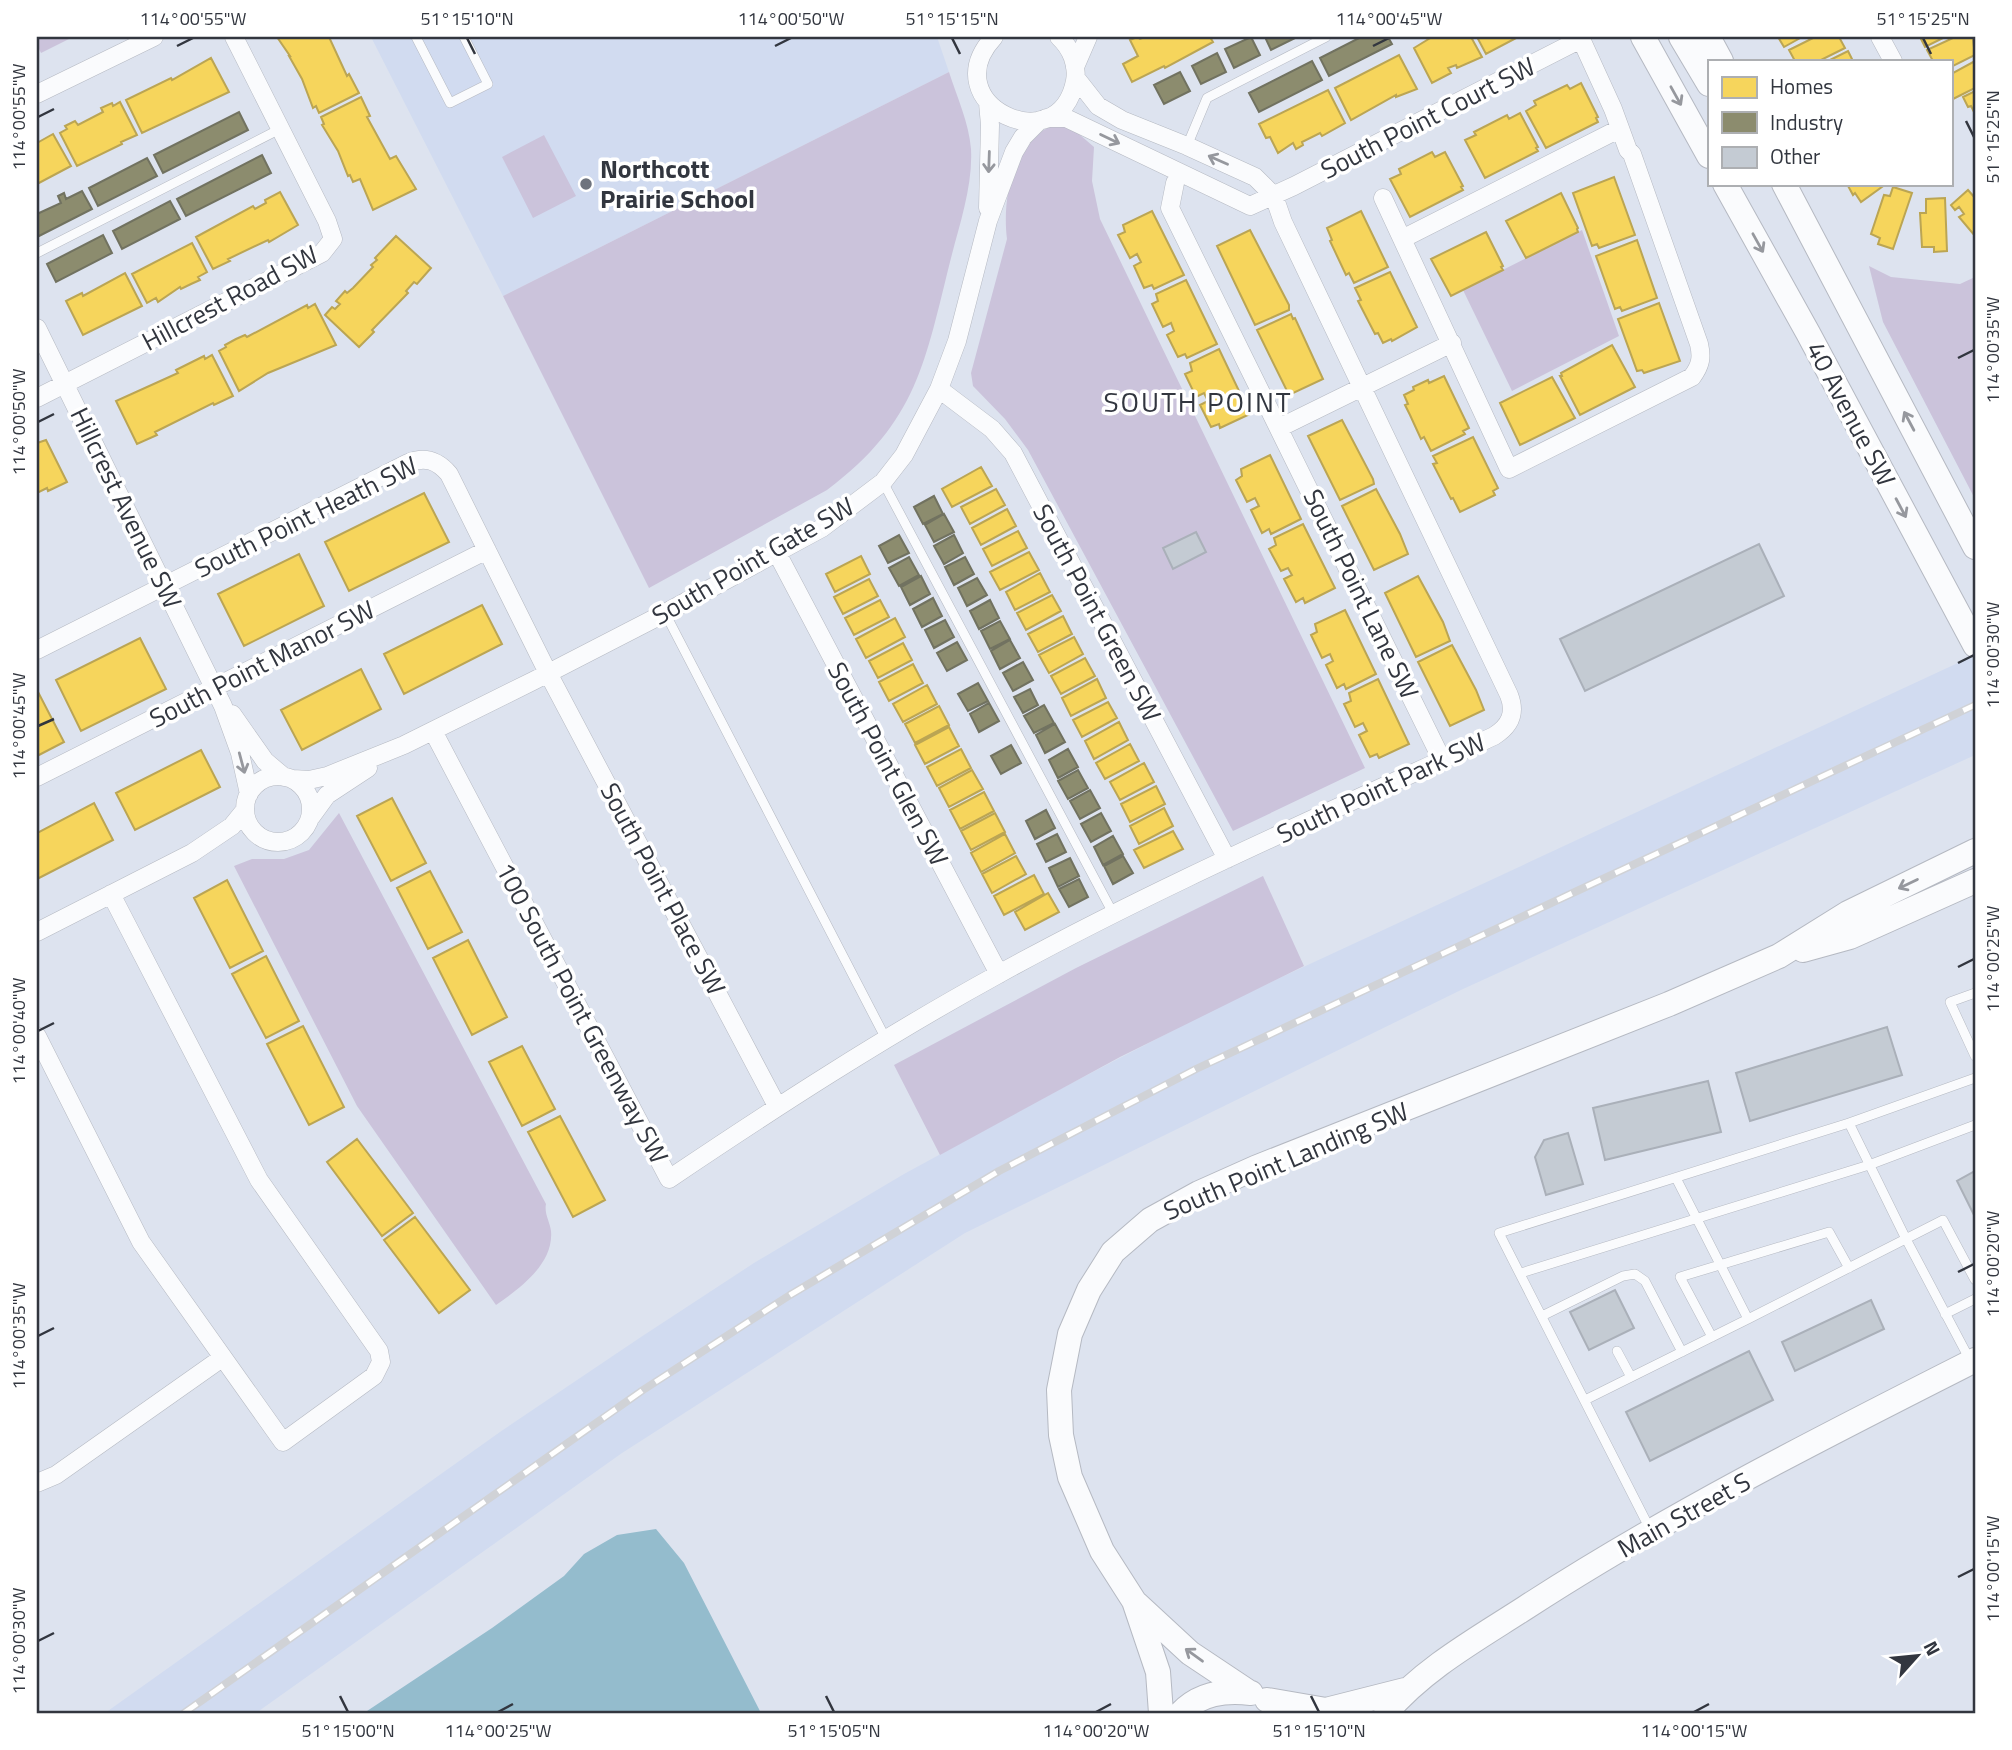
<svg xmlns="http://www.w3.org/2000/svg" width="2012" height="1750" font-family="'Titillium Web',sans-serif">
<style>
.built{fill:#d1dbf0}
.green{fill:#cbc3db}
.water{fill:#94bccd}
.homes{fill:#f6d55c;stroke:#bba553;stroke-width:2}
.industry{fill:#8c8c6e;stroke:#717260;stroke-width:2}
.building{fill:#c4cbd3;stroke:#aab0b9;stroke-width:2}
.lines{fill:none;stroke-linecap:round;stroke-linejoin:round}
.service-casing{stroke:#b5b9c2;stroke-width:10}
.minor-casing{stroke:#b5b9c2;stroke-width:19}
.secondary-casing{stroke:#b5b9c2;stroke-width:26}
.service{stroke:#fafbfd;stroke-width:9}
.minor{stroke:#fafbfd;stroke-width:18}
.secondary{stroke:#fafbfd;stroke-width:24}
.rail-casing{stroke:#d0d2d6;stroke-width:8}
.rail{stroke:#fff;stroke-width:5;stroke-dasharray:16;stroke-linecap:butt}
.oneway{stroke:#96989e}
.ticks{fill:none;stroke:#32363f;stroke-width:2.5}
.poi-dot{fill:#6e737d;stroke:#fff;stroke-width:2.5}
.labels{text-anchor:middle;stroke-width:7;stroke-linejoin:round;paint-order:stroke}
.street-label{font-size:26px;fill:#32363f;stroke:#fff}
.poi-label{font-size:26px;font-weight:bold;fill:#32363f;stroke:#fff;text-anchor:start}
.neighbourhood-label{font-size:28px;letter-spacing:2px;fill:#32363f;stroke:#fff}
.neatline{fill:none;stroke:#32363f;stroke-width:2.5}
.ticks-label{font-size:18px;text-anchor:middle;fill:#32363f}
</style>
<rect width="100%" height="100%" fill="#dde3ef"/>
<!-- built -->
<path class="built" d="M371 37H937L949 72 503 296Z
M1975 655V755L1463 989 965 1233 622 1453 256 1713H105L500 1432 641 1337 754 1263 904 1174 1064 1087 1224 1004Z"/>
<!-- green -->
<path class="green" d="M37 37H73L41 53 37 45Z
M949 72C957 97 969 123 971 149 973 185 960 223 951 258 925 361 918 422 827 490L649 588 503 296Z
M1055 125 1072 128 1094 147 1092 181 1100 219 1365 768 1233 831 1028 450 1005 419 973 386 971 373 1007 239C1002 200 1012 138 1055 125Z
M544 135 576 196 533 218 502 157Z
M1582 230 1619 336 1512 391 1463 290Z
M1869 266 1891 277 1960 284 1975 277V499L1883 322Z
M339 813 546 1204C544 1214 550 1222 551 1231 554 1264 519 1289 496 1305L357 1106 234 866 252 859H284L309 850Z
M1263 876 1304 966 1120 1057 940 1155 894 1065 1076 968Z"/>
<!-- water -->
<path class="water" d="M656 1529 684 1563 761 1713H364L492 1628 564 1576 584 1554 617 1535Z"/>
<!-- homes -->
<path class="homes" d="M277 37H329L347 76 349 74 359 93 319 113 316 106 313 108 302 79 289 56H290Z
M1137 37 1140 39 1145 37H1210L1213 42 1165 68 1164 66 1132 82 1123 64 1138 56 1130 40Z
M1432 37H1471L1482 57 1457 68 1456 65 1448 68 1451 73 1432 83 1414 48Z
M1477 37H1518L1486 54Z
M1778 37H1802L1784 47Z
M1815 37H1839L1845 48 1819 61H1795L1789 50Z
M1920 37H1945L1925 47Z
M1955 37H1975L1973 40 1975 55 1951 67V61H1933L1927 50Z
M1848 51 1853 61H1828Z
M1399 55 1417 89 1396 97V95L1351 120 1335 88Z
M211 58 229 92 142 133 126 100 171 78 172 80Z
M1975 61V88L1953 99 1951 94V74Z
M1581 83 1598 117 1596 118 1598 122 1546 148 1526 111 1536 105 1534 101 1567 85 1570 89Z
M1328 90 1345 123 1322 136 1320 133 1302 142 1303 145 1296 149 1293 143 1278 153 1270 137 1266 138 1259 124Z
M1975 91V114L1971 106 1968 107 1963 97Z
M361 97 370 116 367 117 390 159 396 156 416 189 373 210 360 179 353 182 350 175 348 176 338 151 322 125 324 124 321 117Z
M120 102 137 135 121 142 122 144 77 166 60 133 67 129 65 126 75 121 78 125 103 112 101 108 112 103 113 106Z
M1520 113 1538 147 1536 148 1538 151 1485 178 1465 140 1476 135 1474 132 1507 115 1509 119Z
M53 134 71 166 37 184V143Z
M1432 152 1435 157 1445 152 1463 186 1461 187 1463 190 1410 217 1390 179 1401 174 1399 169Z
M1614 177 1635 235 1599 248 1597 244 1592 246 1573 193Z
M1847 184H1886L1861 202 1855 193 1853 195Z
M1893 187 1912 193 1893 249 1878 244 1880 238 1871 234 1884 195 1890 196Z
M1968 190 1975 198V236L1959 217 1964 214 1959 207 1955 210 1951 205Z
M280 192 298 225 269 242 268 240 228 259 230 261 213 269 196 237 253 206 255 209 266 203 265 200Z
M1561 193 1578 228 1577 229 1578 232 1526 258 1506 221Z
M1945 198 1947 251 1934 252V247H1922L1920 213H1926V199Z
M1152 211 1184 275 1154 289 1152 285 1144 288 1134 266 1141 262 1137 254 1130 258 1118 235 1125 232 1123 225Z
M1361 211 1388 267 1354 283 1349 273 1346 275 1330 241 1332 240 1327 228Z
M1250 230 1289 305V310L1255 325 1217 246Z
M1486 232 1503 266 1501 267 1503 270 1451 296 1431 259Z
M396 236 431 268 417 284 414 282 406 291 408 293 372 330 374 332 359 347 325 315 332 307 335 309 340 304 336 301 345 291 347 293 353 288 373 267 371 265 377 260 375 258Z
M1637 240 1657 298 1622 311 1620 307 1615 309 1596 256Z
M192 243 207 272 198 277 200 280 191 284 181 289 180 287 158 302 156 298 147 303 132 274Z
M1390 272 1417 327 1392 341 1391 339 1383 343 1378 333 1375 334 1358 301 1361 300 1355 288Z
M125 273 142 306 83 335 66 301 82 293 83 296Z
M1186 280 1217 344 1187 358 1185 354 1178 357 1167 335 1174 331 1171 323 1163 327 1152 304 1158 301 1156 294Z
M1659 303 1680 361 1644 373 1642 370 1637 371 1618 319Z
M315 304 336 345 268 373 239 391 219 351 226 347 225 345 236 339 245 335 247 337 307 305 308 308Z
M1291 314 1293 319 1295 318 1323 379 1289 395 1257 330Z
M1612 345 1635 387 1580 415 1560 376H1562L1561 373Z
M1219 349 1250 414 1220 428 1219 424 1211 427 1200 405 1208 401 1204 393 1196 397 1185 374 1192 371 1190 363Z
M212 355 233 396 214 405 213 403 155 432 157 435 137 444 116 401 178 373 176 370 204 356 205 359Z
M1444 376 1469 428 1463 431 1465 434 1431 451 1424 437 1421 439 1410 415 1405 405 1408 404 1404 395 1414 390 1413 387 1428 380 1429 383Z
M1552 377 1575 418 1520 445 1500 403Z
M1342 420 1373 479 1374 484 1340 500 1308 436Z
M1473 437 1498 488 1493 491 1495 495 1460 512 1453 498 1451 499 1433 464 1437 463 1433 456Z
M46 440 67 482 48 491 47 488 37 493V443Z
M1270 455 1301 519 1271 534 1269 529 1262 533 1251 510 1259 506 1255 498 1247 502 1236 480 1242 476 1241 469Z
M981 467 992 486 952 507 942 489Z
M996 489 1005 505 970 524 961 507Z
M1376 489 1400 534 1408 554 1374 570 1342 506Z
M424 493 449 542 349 591 325 542Z
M1007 509 1016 526 981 545 972 528Z
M1303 524 1335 588 1305 603 1303 598 1296 602 1284 579 1292 575 1288 568 1281 571 1269 549 1276 545 1274 538Z
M1018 531 1027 548 992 566 983 549Z
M1029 552 1039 570 1000 590 990 572Z
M299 554 324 606 244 646 218 594Z
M861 556 870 574 835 592 826 574Z
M1040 573 1050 592 1015 610 1006 592Z
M1418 576 1443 622 1450 641 1416 657 1385 593Z
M869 579 878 596 843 614 834 597Z
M1052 595 1061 611 1026 630 1017 613Z
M880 600 889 617 854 635 845 618Z
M482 605 502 644 404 694 384 654Z
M1345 610 1376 674 1346 689 1344 684 1337 688 1326 665 1333 661 1330 654 1322 658 1311 635 1317 632 1315 624Z
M1063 616 1072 634 1038 652 1028 634Z
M895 618 905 637 866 658 856 639Z
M1074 637 1083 654 1049 673 1039 655Z
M140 638 166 689 81 731 56 680Z
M903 643 912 660 878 678 869 661Z
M1452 645 1476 690 1484 710 1450 726 1418 662Z
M1085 658 1095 676 1061 694 1051 676Z
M913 664 923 683 889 701 879 682Z
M361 669 381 709 302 750 281 710Z
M1097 679 1106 698 1071 716 1062 698Z
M1378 679 1409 744 1379 758 1377 754 1370 757 1359 735 1367 731 1363 723 1355 727 1344 704 1351 701 1349 693Z
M927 685 937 704 903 722 893 704Z
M37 690 64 742 37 756Z
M1108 702 1117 718 1082 737 1073 720Z
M939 706 949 725 915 743 905 724Z
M1119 722 1128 740 1094 759 1085 741Z
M949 727 959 746 925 764 915 745Z
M1130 744 1139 761 1105 779 1096 763Z
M961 749 971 768 937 786 927 767Z
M201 750 220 787 135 830 116 793Z
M1144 763 1154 782 1120 800 1110 782Z
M972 770 983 789 949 807 939 788Z
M1156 786 1165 804 1130 822 1121 804Z
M984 792 994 811 960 829 950 810Z
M392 798 426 863 391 881 357 816Z
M94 803 113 840 37 879V833Z
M1164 808 1173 826 1139 844 1130 826Z
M995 813 1005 832 971 850 961 831Z
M1173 831 1183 849 1144 868 1134 850Z
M1005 834 1015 853 981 872 971 853Z
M1016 856 1026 874 992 893 982 874Z
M430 871 462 932 428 949 397 888Z
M1034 875 1044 894 1004 915 994 896Z
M227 880 263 951 230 968 194 898Z
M1048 893 1059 912 1025 930 1015 912Z
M468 940 507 1017 472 1035 433 958Z
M266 956 299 1021 266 1038 232 974Z
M303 1026 344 1107 309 1125 267 1044Z
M522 1046 555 1109 522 1126 489 1062Z
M560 1116 605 1200 573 1217 528 1132Z
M357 1139 413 1213 382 1236 327 1162Z
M415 1217 470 1290 439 1313 384 1240Z"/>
<!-- industry -->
<path class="industry" d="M1251 37 1260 55 1234 68 1225 49Z
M1265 37H1297L1271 50Z
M1361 37H1388L1392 44 1329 76 1320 58Z
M1217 53 1226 72 1201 84 1192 66Z
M1312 61 1322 80 1259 112 1249 93Z
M1180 72 1190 91 1164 104 1154 85Z
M239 112 248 130 163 173 154 155Z
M262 155 271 173 186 216 177 199Z
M147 158 157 176 98 206 89 188Z
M82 191 92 209 37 237V214L61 203 58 196 64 193 66 199Z
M170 201 180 219 122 249 113 231Z
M103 235 112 253 56 282 47 264Z
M934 496 943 514 923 524 914 507Z
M944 514 954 532 934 542 925 525Z
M899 535 909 553 888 563 879 546Z
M954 535 963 553 944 564 934 546Z
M909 557 919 575 899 586 889 568Z
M965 557 974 574 954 585 945 567Z
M921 576 930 594 910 605 901 587Z
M977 578 987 595 967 606 958 588Z
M933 598 942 616 922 627 913 609Z
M990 600 999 618 979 629 970 611Z
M945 620 954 637 934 648 925 630Z
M1000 621 1010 639 990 649 981 631Z
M1010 640 1020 658 1000 669 991 651Z
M957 642 967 660 947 671 937 653Z
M1023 662 1033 680 1013 691 1003 673Z
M978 683 988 701 968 711 958 694Z
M1030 689 1038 705 1023 713 1014 697Z
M989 703 999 721 979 732 970 714Z
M1044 705 1054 723 1034 733 1024 716Z
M1055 724 1065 742 1045 753 1036 735Z
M1011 745 1021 763 1001 774 991 756Z
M1068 749 1078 767 1058 778 1049 760Z
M1078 770 1088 788 1068 799 1058 781Z
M1090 790 1100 808 1080 819 1070 801Z
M1046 810 1055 828 1035 839 1026 821Z
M1101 813 1111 831 1091 842 1081 824Z
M1057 834 1066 852 1046 862 1037 844Z
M1113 836 1123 854 1103 865 1094 847Z
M1123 856 1133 873 1113 884 1104 866Z
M1070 858 1079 876 1058 887 1049 868Z
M1079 879 1088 897 1069 907 1059 889Z"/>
<!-- building -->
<path class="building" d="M1196 532 1206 552 1173 569 1163 548Z
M1759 544 1784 596 1585 691 1560 639Z
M1887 1027 1902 1075 1750 1121 1736 1073Z
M1708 1081 1721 1132 1605 1160 1593 1108Z
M1568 1133 1583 1184 1546 1195 1535 1157 1544 1140Z
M1975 1171V1217L1957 1181Z
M1615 1290 1634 1328 1589 1350 1570 1312Z
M1871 1300 1884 1329 1795 1371 1782 1342Z
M1749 1351 1773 1400 1650 1461 1626 1412Z"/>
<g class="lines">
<defs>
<path id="service" d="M416 37 450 103 488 84 464 37
M1187 146 1207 98 1326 37
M37 253 280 129
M883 482 1114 915
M665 613 886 1039
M1975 993 1950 1002 1975 1056
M1849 1123 1906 1239 1971 1362
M1676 1178 1748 1319 1943 1220 1975 1280
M1521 1273 1869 1165 1975 1125
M1945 1314 1975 1299
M1542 1316 1623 1276 1635 1274 1645 1281 1682 1352
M1712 1337 1680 1277 1829 1232 1849 1268
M1617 1351 1631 1377
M1585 1400 1748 1319
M1651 1531 1499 1233 1849 1123 1975 1078"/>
<path id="minor" d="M994 37C932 104 1059 164 1075 81 1078 65 1071 48 1059 37
M1880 37 1893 61
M1075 67 1088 37
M37 94 154 37
M1046 118H1066L1250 206 1294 186 1581 39 1613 109 1628 150 1632 154 1699 344C1702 357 1701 365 1692 377L1509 469 1383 198
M1175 183 1170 208 1442 760
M988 208 990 125 988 103
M1402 239 1619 129
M37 328 223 706 240 753 249 794
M939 389 992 429 1013 453 1227 859
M37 398 322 253 333 239 327 221 234 37
M1279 428 1452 343
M777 553 999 974
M37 650 408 463C425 456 437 460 449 474L548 673 777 1106
M232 714 265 761 284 777
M433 731 669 1179C776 1107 884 1037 997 975 1158 886 1328 813 1494 736 1510 726 1516 713 1509 695L1283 222 1274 196 1255 177 1187 146 1122 120 1098 106 1076 78
M245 809a33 33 0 1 1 66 0a33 33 0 1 1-66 0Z
M37 777 487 550
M293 779 309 780 327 776 404 745 533 681 665 613 822 528 883 482 904 455 939 389 957 341 988 221 1014 152 1023 137 1040 120
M311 817 327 795 368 768
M37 932 192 853 232 826 245 810
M37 1036 141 1242 283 1442 374 1376 381 1362 379 1351 259 1180 111 894
M37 1483 56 1475 222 1358"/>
<path id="secondary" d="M1643 37 1709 156
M1681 37 1709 84
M1708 37 1721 61
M1725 184 1808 333 1975 645
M1784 184 1975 547
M1803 950 1850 937 1975 881
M1137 1604 1190 1653 1250 1693
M1267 1700 1326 1710 1405 1690
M1161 1713 1158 1672 1134 1601 1102 1551 1070 1477 1061 1435 1059 1390 1070 1334 1089 1290 1113 1252 1150 1220 1199 1193 1255 1168 1669 1004 1779 956 1848 913 1975 851
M1181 1713C1200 1693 1225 1690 1251 1693
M1386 1713C1423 1669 1477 1639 1525 1608 1668 1515 1823 1437 1975 1360"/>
</defs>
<!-- service casing -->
<use href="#service" class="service-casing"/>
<!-- minor casing -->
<use href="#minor" class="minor-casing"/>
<!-- secondary casing -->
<use href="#secondary" class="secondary-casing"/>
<!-- service -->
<use href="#service" class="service"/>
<!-- minor -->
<use href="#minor" class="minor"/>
<!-- secondary -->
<use href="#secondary" class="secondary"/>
<defs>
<path id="rail" d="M184 1713 643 1390 790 1295 999 1171 1196 1069 1975 705"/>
</defs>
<!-- rail casing -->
<use href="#rail" class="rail-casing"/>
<!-- rail -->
<use href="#rail" class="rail"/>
</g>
<!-- one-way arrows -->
<defs><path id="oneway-shaft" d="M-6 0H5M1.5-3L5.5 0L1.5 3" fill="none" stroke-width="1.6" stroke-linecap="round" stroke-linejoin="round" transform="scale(1.75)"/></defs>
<g class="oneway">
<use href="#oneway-shaft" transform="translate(1676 96) rotate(61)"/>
<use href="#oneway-shaft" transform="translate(1110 139) rotate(26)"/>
<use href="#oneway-shaft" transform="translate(1218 160) rotate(-156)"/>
<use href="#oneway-shaft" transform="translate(989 162) rotate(92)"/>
<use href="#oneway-shaft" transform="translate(1758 243) rotate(61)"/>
<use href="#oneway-shaft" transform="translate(1909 421) rotate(-118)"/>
<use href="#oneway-shaft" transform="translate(1901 508) rotate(62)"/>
<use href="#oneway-shaft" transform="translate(242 763) rotate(75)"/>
<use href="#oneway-shaft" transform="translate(1908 884) rotate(154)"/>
<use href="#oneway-shaft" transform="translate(1194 1655) rotate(-144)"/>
</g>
<!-- ticks -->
<path class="ticks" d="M467 38 475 54M952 38 960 54M1923 38 1931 54M177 46 193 38M775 46 791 38M1373 46 1389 38M38 117 54 109M1966 121 1974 137M1958 358 1974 350M38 422 54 414M1958 663 1974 655M38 726 54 719M1958 967 1974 959M38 1031 54 1023M1958 1272 1974 1264M38 1336 54 1328M1958 1577 1974 1569M38 1641 54 1633M340 1696 348 1712M826 1696 834 1712M1311 1696 1319 1712M498 1712 513 1704M1096 1712 1111 1704M1694 1712 1709 1704"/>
<!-- markers -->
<circle class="poi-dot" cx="586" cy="184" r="7"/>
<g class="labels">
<!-- street labels -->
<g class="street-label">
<text transform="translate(1428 118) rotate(-27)" y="9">South Point Court SW</text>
<text transform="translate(230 298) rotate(-28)" y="9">Hillcrest Road SW</text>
<text transform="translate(1851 414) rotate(62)" y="9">40 Avenue SW</text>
<text transform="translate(126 508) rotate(64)" y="9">Hillcrest Avenue SW</text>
<text transform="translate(306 517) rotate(-26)" y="9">South Point Heath SW</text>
<text transform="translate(753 561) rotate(-30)" y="9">South Point Gate SW</text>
<text transform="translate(1361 594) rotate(64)" y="9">South Point Lane SW</text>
<text transform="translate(1097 613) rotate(62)" y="9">South Point Green SW</text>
<text transform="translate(262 664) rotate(-27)" y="9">South Point Manor SW</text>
<text transform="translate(888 764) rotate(62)" y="9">South Point Glen SW</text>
<text transform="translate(1381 788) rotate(-25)" y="9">South Point Park SW</text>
<text transform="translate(663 889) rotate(62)" y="9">South Point Place SW</text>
<text transform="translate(582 1013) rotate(62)" y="9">100 South Point Greenway SW</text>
<text transform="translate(1286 1161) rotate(-23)" y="9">South Point Landing SW</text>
<text transform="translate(1684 1515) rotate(-29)" y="9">Main Street S</text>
</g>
<!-- poi labels -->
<g class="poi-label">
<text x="600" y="178">Northcott<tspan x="600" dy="30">Prairie School</tspan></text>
</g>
<!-- neighbourhood labels -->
<g class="neighbourhood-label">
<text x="1198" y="412">SOUTH POINT</text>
</g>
</g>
<!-- border -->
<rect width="2012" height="1750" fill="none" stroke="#ffffff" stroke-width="77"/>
<!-- legend -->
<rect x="1708" y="60" width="245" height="126" fill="#ffffff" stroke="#adafb2" stroke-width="2"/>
<rect x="1722" y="77" width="35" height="21" fill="#f6d55c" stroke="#adafb2" stroke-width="2"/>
<text x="1770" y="94" font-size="21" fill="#32363f">Homes</text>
<rect x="1722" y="112" width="35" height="21" fill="#8c8c6e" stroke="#adafb2" stroke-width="2"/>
<text x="1770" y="130" font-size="21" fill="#32363f">Industry</text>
<rect x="1722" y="147" width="35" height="21" fill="#c4cbd3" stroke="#adafb2" stroke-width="2"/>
<text x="1770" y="164" font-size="21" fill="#32363f">Other</text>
<!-- north arrow -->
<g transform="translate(1917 1656) rotate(63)" stroke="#ffffff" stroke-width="5" paint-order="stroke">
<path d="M0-5L12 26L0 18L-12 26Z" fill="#32363f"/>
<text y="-10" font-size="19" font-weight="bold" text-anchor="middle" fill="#32363f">N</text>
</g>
<rect x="38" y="38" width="1936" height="1674" class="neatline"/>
<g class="ticks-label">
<text x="193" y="25">114°00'55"W</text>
<text x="467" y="25">51°15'10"N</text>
<text x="791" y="25">114°00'50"W</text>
<text x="952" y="25">51°15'15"N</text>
<text x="1389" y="25">114°00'45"W</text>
<text x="1923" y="25">51°15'25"N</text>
<text transform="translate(19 117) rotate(-90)" y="6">114°00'55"W</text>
<text transform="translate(1993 137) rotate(-90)" y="6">51°15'25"N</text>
<text transform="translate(1993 350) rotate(-90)" y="6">114°00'35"W</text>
<text transform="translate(19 422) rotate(-90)" y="6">114°00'50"W</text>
<text transform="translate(1993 655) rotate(-90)" y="6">114°00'30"W</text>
<text transform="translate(19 726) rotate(-90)" y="6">114°00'45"W</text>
<text transform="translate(1993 959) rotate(-90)" y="6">114°00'25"W</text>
<text transform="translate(19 1031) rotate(-90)" y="6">114°00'40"W</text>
<text transform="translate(1993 1264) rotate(-90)" y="6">114°00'20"W</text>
<text transform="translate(19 1336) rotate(-90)" y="6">114°00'35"W</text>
<text transform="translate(1993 1569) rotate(-90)" y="6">114°00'15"W</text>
<text transform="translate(19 1641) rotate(-90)" y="6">114°00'30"W</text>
<text x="348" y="1737">51°15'00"N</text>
<text x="498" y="1737">114°00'25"W</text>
<text x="834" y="1737">51°15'05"N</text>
<text x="1096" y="1737">114°00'20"W</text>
<text x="1319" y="1737">51°15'10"N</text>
<text x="1694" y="1737">114°00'15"W</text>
</g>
</svg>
